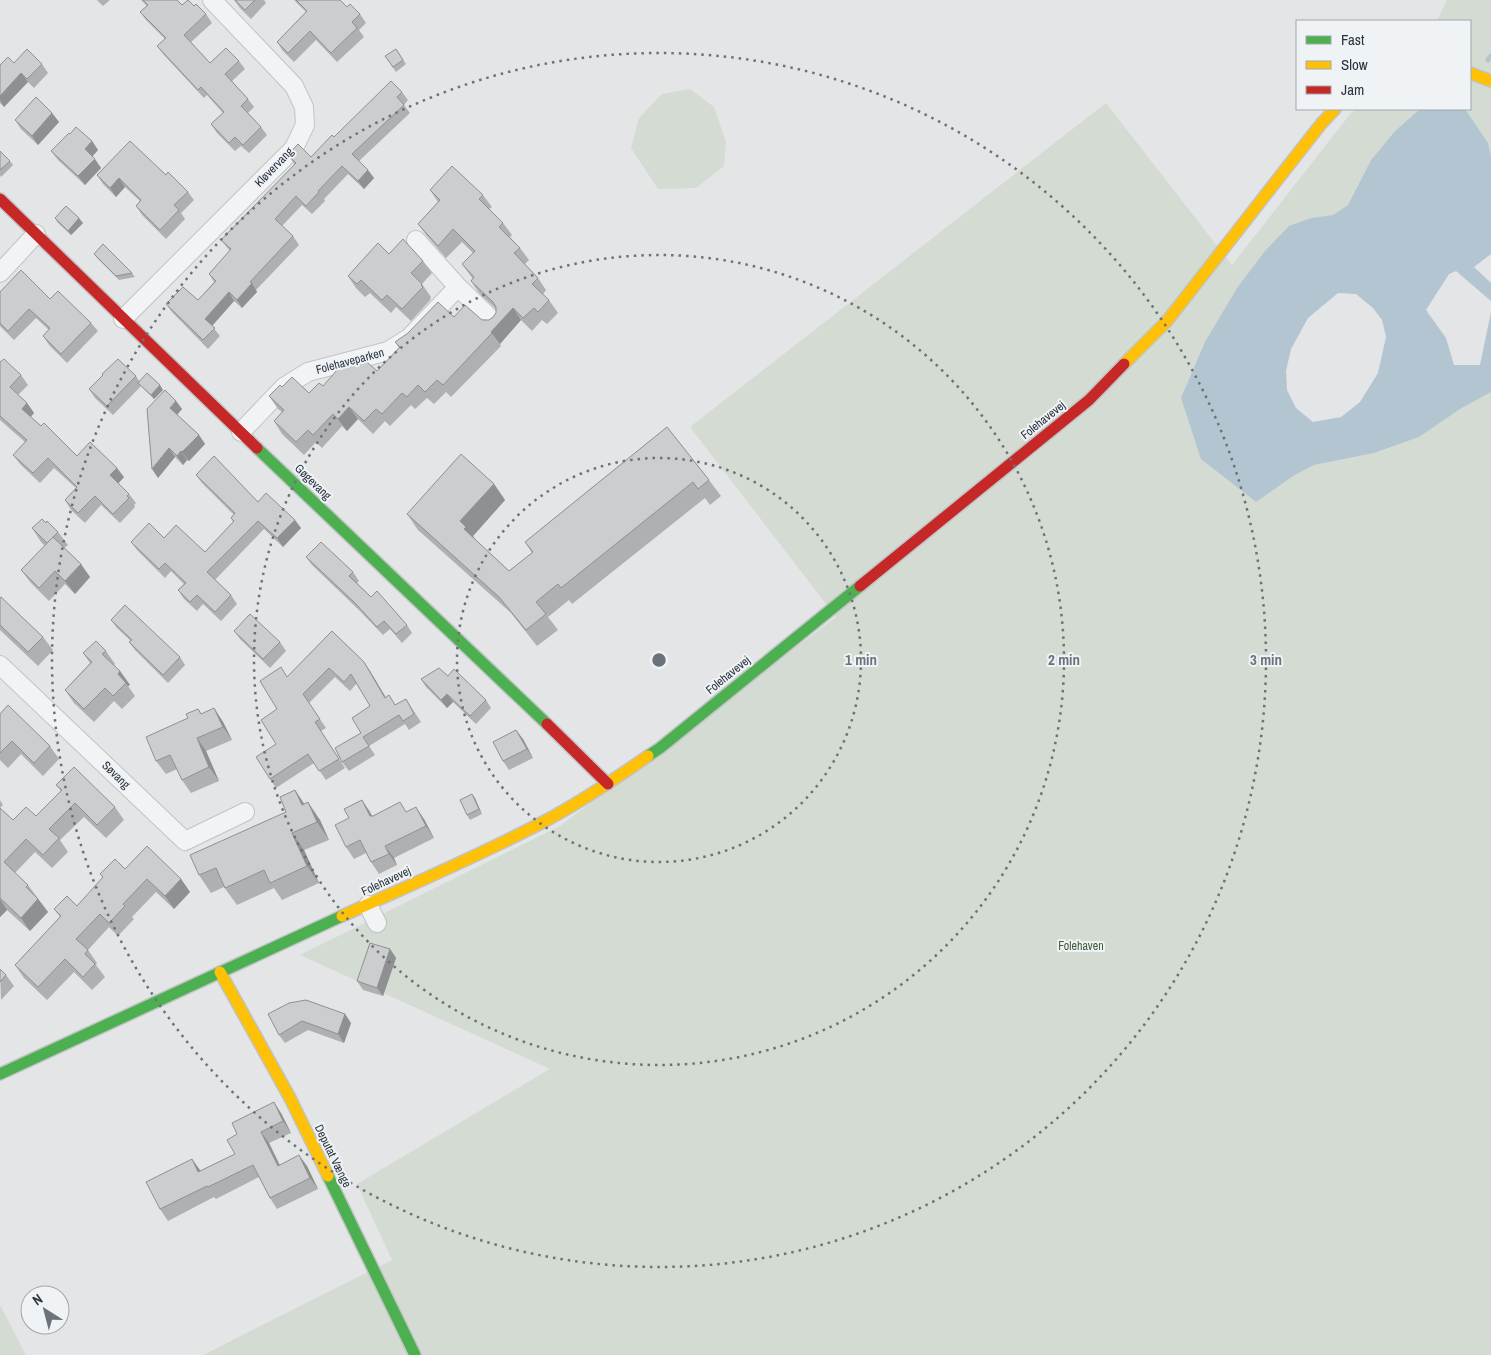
<svg xmlns="http://www.w3.org/2000/svg" width="1491" height="1355" font-family="'Archivo Narrow',sans-serif">
<style>
.green{fill:#d4dbd3}
.water{fill:#b2c5d1;fill-rule:evenodd}
.lines{fill:none;stroke-linecap:round;stroke-linejoin:round}
.stream{stroke:#b2c5d1;stroke-width:5}
.street-casing{stroke:#c1c3c5;stroke-width:20}
.fast-casing{stroke:#c1c3c5;stroke-width:14}
.slow-casing{stroke:#c1c3c5;stroke-width:14}
.jam-casing{stroke:#c1c3c5;stroke-width:14}
.street{stroke:#f1f3f4;stroke-width:18}
.fast{stroke:#4caf50;stroke-width:11}
.slow{stroke:#ffc107;stroke-width:11}
.jam{stroke:#c62828;stroke-width:11}
.wall{fill:#afb0b2}
.shaded-wall{fill:#8e9091}
.building{fill:#cbcdcf;stroke:#8e9091}
.ring{fill:none;stroke:#6b727a;stroke-width:2.5;stroke-dasharray:2.5 5}
.labels{text-anchor:middle;stroke-width:4;stroke-linejoin:round;paint-order:stroke}
.street-label{font-size:12px;fill:#2a343f;stroke:#f0f3f6}
.park-label{font-size:12px;fill:#435a38;stroke:#f0f3f6}
.centre{fill:#6b727a;stroke:#f0f3f6;stroke-width:2.5}
.ring-label{font-size:15px;text-anchor:middle;font-weight:bold;fill:#6b727a;stroke:#f0f3f6;stroke-width:4;stroke-linejoin:round;paint-order:stroke}
</style>
<rect width="100%" height="100%" fill="#e3e5e7"/>
<!-- green -->
<path class="green" d="M1447 0H1491V156L1488 143 1465 109H1470V21H1437Z
M690 89 714 107 726 142 724 166 696 188 658 189 631 148 639 118 662 94Z
M1106 103 1232 265 1351 113 1358 109H1420L1395 131 1371 160 1348 205 1333 215 1311 218 1265 251 1293 476 1314 465 1374 453 1419 437 1460 409 1491 392V1355H203L392 1260 357 1184 550 1069 300 955 560 826 836 617 690 427Z
M0 1305 26 1355H0Z"/>
<!-- water -->
<path class="water" d="M1420 109H1465L1488 143 1491 156V254L1474 267 1491 283V301L1456 271 1449 274 1426 310 1446 338 1454 365H1480L1491 312V392L1460 409 1419 437 1374 453 1314 465 1293 476 1256 502 1201 459 1181 398 1205 342 1237 288 1265 251 1289 226 1311 218 1333 215 1348 205 1371 160 1395 131ZM1338 293 1356 294 1373 308 1382 320 1386 337 1378 373 1360 402 1341 417 1313 422 1296 408 1287 390 1286 371 1291 349 1308 318Z"/>
<g class="lines">
<!-- stream -->
<path class="stream" d="M1488 60 1491 56"/>
<defs>
<path id="street" d="M0 273 36 234
M458 287 494 322
M123 319 294 148 305 125 304 107 294 86 212 0
M241 432 284 387 308 372 388 351 409 338 458 287 416 240
M0 665 185 841 245 812
M368 905 377 923"/>
<path id="fast" d="M257 448 547 724
M648 756 660 748 860 586
M0 1074 342 916
M328 1176 415 1355"/>
<path id="slow" d="M1470 73 1491 81
M1124 364 1167 321 1321 124 1335 109
M342 916C410 885 479 856 545 821 581 802 615 779 648 756
M220 972 290 1098 328 1176"/>
<path id="jam" d="M0 199 257 448
M860 586 1089 400 1124 364
M547 724 608 784"/>
</defs>
<!-- street casing -->
<use href="#street" class="street-casing"/>
<!-- fast casing -->
<use href="#fast" class="fast-casing"/>
<!-- slow casing -->
<use href="#slow" class="slow-casing"/>
<!-- jam casing -->
<use href="#jam" class="jam-casing"/>
<!-- street -->
<use href="#street" class="street"/>
<!-- fast -->
<use href="#fast" class="fast"/>
<!-- slow -->
<use href="#slow" class="slow"/>
<!-- jam -->
<use href="#jam" class="jam"/>
</g>
<!-- wall -->
<path class="wall" d="M97 0H110L103 6Z
M141 0H177L182 5 194 6 206 14 212 23 191 42 210 63 239 61 245 69 232 81 248 99 254 107 248 113 261 127 267 135 249 153 241 146 235 151 217 133 211 124 223 113 207 95 204 98 163 54 157 46 165 39 146 20 140 12 147 6Z
M234 0H264L266 3 251 19 240 8Z
M294 0H340L347 7 360 14 366 23 359 30 364 37 337 62 316 40 294 62 283 51 277 42 306 12Z
M396 49 406 64 396 72 385 56Z
M14 63 42 64 48 73 34 88 28 82 4 107 0 103V65Z
M402 92 408 100 404 105 410 113 359 161 374 178 364 189 348 174 324 199 325 201 312 214 302 205 282 226 293 236 299 245 256 290 257 292 242 308 234 301 212 326 220 336 208 349 172 312 166 304 198 300 214 282 209 274 230 251 221 240 295 165 288 155 311 157 334 137Z
M52 113 59 122 38 145 21 129 15 120Z
M92 141 98 150 92 156 101 168 85 185 58 160 51 151Z
M0 151 10 161 13 165 1 177 0 175Z
M97 175H166L188 192 194 200 181 213 185 219 166 239 142 215 136 206 140 201 125 187 116 197 103 184Z
M430 190 483 195 492 207 489 209 503 223 512 235 510 237 520 248 529 260 525 264 538 278 546 290 543 294 549 300 558 313 547 324 542 320 532 331 521 320 500 344 501 346 451 397 446 392 434 404 427 398 415 409 411 405 390 426 385 421 373 434 358 419 347 431 342 426 322 448 316 442 304 455 282 434 274 421 282 412 278 409 269 396 282 387 309 393 323 386 349 365 377 371 399 348 395 342 454 317 489 320 493 317 496 313V309L479 293 471 281 473 279 462 264 473 253 462 242 446 258 427 236 418 224 438 202Z
M55 218 83 223 71 235 58 223Z
M94 254 132 273 135 277 119 280 97 258Z
M389 254 423 261 432 273 422 284 431 297 430 298 431 299 411 321 396 307 391 313 370 293 365 297 356 288 348 276Z
M0 292 50 299 91 323 98 331 67 363 49 345 43 336 49 330 36 318 14 340 0 326Z
M0 362 21 375 28 385 18 395 27 403 34 413 31 417 41 426 77 456 124 477 118 483 129 494 136 503 134 505 135 507 120 523 101 505 85 523 71 510 65 500 76 488 54 468 40 483 20 464 13 455 25 442 0 420Z
M136 376 139 381 163 390 154 399 141 386 113 415 95 398 89 389Z
M176 401 182 409 177 415 199 435 205 444 189 461 187 460 183 465 175 457 158 478Z
M667 427 709 480 721 496 710 505 705 498 572 604 569 600 548 617 558 630 537 646 511 613 418 530 407 514 494 484 505 500 473 536 475 539 509 571 532 553 525 542Z
M196 475 258 502 301 528 283 547 264 529 215 580 231 595 237 604 221 621 203 604 197 611 184 599 178 590 184 584 171 571 165 578 137 550 131 542 164 538 205 552 233 522 231 518 234 515 202 483Z
M46 523 58 532 68 545 64 548 90 577 75 594 65 584 49 601 31 583 21 570 45 546 41 542 32 528Z
M306 557 353 572 359 581 357 583 371 597 407 625 412 633 402 643 390 629 383 635 360 611 312 565Z
M0 598 43 637 53 650 38 666 0 630Z
M111 620 180 657 185 665 168 683 135 650 129 642 131 641 117 628Z
M234 631 280 642 286 651 270 668 240 639Z
M332 631 364 662 370 671 385 697 396 705 406 699 421 722 409 730 405 724 369 746 375 755 349 771 342 762 361 733 370 706 357 683 350 691 335 677 309 703 326 728 321 731 345 768 326 780 314 763 276 788 270 779 276 744 277 709 288 676Z
M106 651 115 664 114 665 120 671 130 685 128 686 135 696 122 709 114 701 94 722 74 703 65 690 90 663 83 653Z
M448 676 486 700 491 708 476 724 453 702 447 708 426 687 421 679Z
M214 708 223 722 232 740 206 751 219 781 191 793 182 780 177 769 166 774 156 761 188 718 198 709 201 714Z
M0 714 50 746 59 759 43 776 21 754 8 768 0 760Z
M523 739 533 758 509 770 503 761Z
M56 785 115 807 124 820 106 838 84 817 60 840 68 852 52 868 35 852 15 873 28 885 48 912 30 931 7 910 0 917V808L13 820 36 816 61 791Z
M295 790 304 804 320 820 329 840 304 850 319 883 282 900 274 888 237 905 224 887 211 893 199 875 286 812Z
M472 794 482 814 470 820 467 815Z
M0 800 3 805 0 808Z
M362 800 372 816 407 812 424 819 434 838 394 858 397 865 379 874 371 862 366 853 354 859 346 847 349 818Z
M125 869 181 879 190 892 174 909 156 892 132 917 134 919 118 936 109 927 88 950 97 963 96 965 105 977 92 990 74 972 47 1000 24 978 15 965 60 917 54 909 77 906 103 878 100 874Z
M390 949 396 958 383 996 363 990 357 981Z
M0 969 6 975 14 986 1 1000Z
M289 1003 345 1014 351 1023 344 1043 308 1030 285 1043 279 1035Z
M281 1113 291 1133 269 1143 280 1165 307 1166 318 1189 277 1209 270 1198 259 1177 216 1199 214 1197 168 1221 160 1209 200 1171 235 1154Z"/>
<!-- shaded-wall -->
<path class="shaded-wall" d="M21 73 28 82 4 107 0 100V96Z
M52 113 59 122 38 145 32 136Z
M92 141 98 150 91 158 85 149Z
M95 159 101 168 85 185 78 176Z
M368 170 374 178 364 189 358 181Z
M119 178 125 187 116 197 110 188Z
M79 218 83 223 71 235 68 231Z
M252 283 257 292 242 308 237 300Z
M229 292 234 301 211 327 205 319Z
M513 308 521 320 500 344 491 332Z
M160 385 163 390 154 399 151 395Z
M176 401 182 409 176 416 170 408Z
M27 403 34 413 29 418 22 409Z
M349 407 358 419 347 431 338 419Z
M199 435 205 444 189 461 182 452Z
M169 448 175 457 158 478 152 469Z
M181 451 187 460 183 465 177 456Z
M117 468 124 477 117 485 110 475Z
M494 484 505 500 473 536 477 543 464 529 460 521Z
M295 520 301 528 283 547 277 538Z
M81 564 90 577 75 594 65 581Z
M364 662 370 671 391 706 385 698Z
M120 671 130 685 128 686 118 674Z
M447 694 453 702 447 708 441 700Z
M214 708 223 722 232 740 223 727Z
M516 730 523 739 533 758 527 749Z
M197 738 206 751 219 781 209 767Z
M295 790 307 808 302 805Z
M472 794 475 798 482 814 479 809Z
M362 800 370 812 378 828 370 816Z
M308 802 320 820 329 840 317 822Z
M416 807 424 819 434 838 426 826Z
M292 833 304 850 319 883 307 866Z
M385 846 394 858 397 865 389 854Z
M181 879 190 892 174 909 165 896Z
M0 899 7 910 0 917Z
M38 899 48 912 30 931 21 918Z
M390 949 396 958 383 996 377 988Z
M345 1014 351 1023 344 1043 338 1034Z
M274 1102 281 1113 291 1133 283 1121Z
M261 1132 269 1143 285 1177 278 1166Z
M299 1155 307 1166 318 1189 310 1178Z
M192 1159 200 1170 206 1183 198 1172Z"/>
<!-- building -->
<path class="building" d="M143 0H177L182 5 188 0 194 6 196 4 206 14 184 35 210 63 226 48 239 61 225 74 248 99 241 106 261 127 243 145 235 137 229 143 211 124 224 112 201 87 198 90 157 46 166 38 140 12 148 5Z
M235 0H255L245 10Z
M296 0H340L347 7 350 4 360 14 352 22 357 28 331 53 310 31 288 53 277 42 307 11Z
M27 49 42 64 27 79 21 73 0 96V65L8 57 14 63Z
M396 49 403 60 393 67 385 56Z
M391 81 402 92 397 97 404 105 352 154 368 170 358 181 342 166 318 191 319 192 306 206 296 196 275 219 293 236 250 282 252 283 237 300 229 292 205 319 215 328 203 340 166 304 183 287 198 300 216 281 209 274 231 249 221 240 296 163 288 155 298 144 311 157 332 135 334 137Z
M36 97 52 113 32 136 15 120Z
M76 127 92 141 85 149 95 159 78 176 51 151 69 133 70 134Z
M130 141 166 175 168 172 188 192 174 205 179 210 160 230 136 206 141 200 119 178 110 188 97 175Z
M0 151 10 161 0 170Z
M452 166 483 195 479 199 503 223 499 227 520 248 514 253 538 278 532 284 549 300 538 312 534 308 523 318 513 308 491 332 492 333 443 385 437 380 425 392 418 385 407 397 402 393 382 414 376 409 364 421 349 407 338 419 333 414 313 435 308 430 296 442 274 421 284 410 269 396 280 385 282 387 292 377 309 393 319 383 323 386 345 361 349 365 359 355 377 371 400 347 395 342 408 333 438 302 454 317 465 305 482 320H489L493 317 496 313V307L493 302 471 281 474 277 462 264 475 251 453 229 438 246 418 224 440 200 430 190Z
M66 206 79 218 68 231 55 218Z
M403 239 423 261 411 273 422 284 421 285 423 287 402 309 387 295 382 300 361 280 357 284 348 276 378 243 389 254Z
M103 244 132 273 116 276 94 254Z
M21 270 50 299 58 291 91 323 61 354 43 336 50 328 29 309 8 331 0 323V292Z
M4 359 21 375 10 387 27 403 22 409 41 426 44 423 77 456 90 442 117 468 110 475 129 494 127 496 129 498 113 514 95 496 78 513 65 500 77 487 48 458 33 473 13 455 27 440 0 416V362Z
M118 359 136 376 107 406 89 389 103 375 102 374Z
M147 373 160 385 151 395 138 383Z
M165 390 176 401 170 408 199 435 182 452 181 451 177 456 169 448 152 469 147 409Z
M667 427 709 480 698 489 693 482 561 588 558 584 536 602 546 614 526 630 499 597 407 514 461 454 494 484 460 521 466 527 464 529 509 571 533 552 525 542Z
M214 456 258 502 266 493 295 520 277 538 258 521 207 572 231 595 215 612 197 595 190 602 178 590 186 583 165 563 159 569 131 542 149 523 164 538 176 525 205 552 234 521 231 518 235 513 196 475Z
M42 519 46 523 47 521 58 532 47 543 32 528Z
M53 537 81 564 65 581 55 571 39 588 21 570Z
M321 542 353 572 349 576 371 597 377 591 407 625 396 634 384 621 377 627 354 602 306 557Z
M1 597 43 637 28 652 0 625V598Z
M125 605 180 657 163 675 129 642 132 640 111 620Z
M250 614 280 642 263 659 234 631Z
M332 631 364 662 385 698 389 695 395 705 406 699 414 714 403 721 399 715 363 737 369 746 342 762 335 748 361 733 352 718 370 706 351 674 344 682 329 668 303 694 320 719 315 722 339 759 319 771 308 754 270 779 256 757 276 744 261 720 277 709 260 681 281 667 287 677Z
M96 641 106 651 102 654 120 671 118 674 126 683 113 696 105 688 84 709 65 690 92 662 83 653Z
M439 668 448 676 454 669 486 700 470 716 447 694 441 700 421 679Z
M8 705 50 746 34 763 12 741 0 753V714Z
M214 708 223 727 197 738 209 767 182 780 170 755 156 761 146 737 188 718 186 714 198 709 201 714Z
M516 730 527 749 503 761 493 742Z
M74 767 115 807 97 825 75 803 49 829 59 838 43 855 26 839 4 862 28 885 26 887 38 899 21 918 0 898V808L13 820 26 807 36 816 62 790 56 785Z
M295 790 302 805 308 802 317 822 292 833 307 866 270 883 264 870 225 888 216 868 199 875 190 855 286 812 280 797Z
M472 794 479 809 467 815 460 800Z
M362 800 370 816H373L400 802 406 812 416 807 426 826 385 846 389 854 371 862 360 840 346 847 335 825 349 818 344 809Z
M147 846 181 879 165 896 147 879 123 904 125 906 109 923 100 914 76 939 88 950 85 954 95 964 83 977 65 959 38 987 15 965 61 916 54 909 67 896 77 906 103 877 100 874 115 859 125 869Z
M370 943 390 949 377 988 357 981Z
M0 969 6 975 0 982Z
M306 1000 345 1014 338 1034 302 1021 279 1035 268 1014 289 1003Z
M274 1102 283 1121 261 1132 278 1166 299 1155 310 1178 270 1198 253 1165 208 1187 207 1186 160 1209 146 1182 192 1159 198 1172 235 1154 227 1140 237 1134 232 1123Z"/>
<!-- distance rings -->
<g class="ring">
<circle cx="659" cy="660" r="202"/>
<circle cx="659" cy="660" r="405"/>
<circle cx="659" cy="660" r="607"/>
</g>
<g class="labels">
<!-- street labels -->
<g class="street-label">
<text transform="translate(274 167) rotate(-46)" y="4">Kløvervang</text>
<text transform="translate(350 361) rotate(-15)" y="4">Folehaveparken</text>
<text transform="translate(1043 420) rotate(-39)" y="4">Folehavevej</text>
<text transform="translate(313 482) rotate(44)" y="4">Gøgevang</text>
<text transform="translate(728 675) rotate(-39)" y="4">Folehavevej</text>
<text transform="translate(116 775) rotate(44)" y="4">Søvang</text>
<text transform="translate(386 881) rotate(-25)" y="4">Folehavevej</text>
<text transform="translate(333 1156) rotate(64)" y="4">Deputat Vænge</text>
</g>
<!-- park labels -->
<g class="park-label">
<text x="1081" y="950">Folehaven</text>
</g>
</g>
<circle cx="659" cy="660" r="8" class="centre"/>
<g class="ring-label">
<text x="861" y="665">1 min</text>
<text x="1064" y="665">2 min</text>
<text x="1266" y="665">3 min</text>
</g>
<!-- legend -->
<rect x="1296" y="20" width="175" height="90" fill="#f0f3f6" stroke="#a1a7ad"/>
<rect x="1306" y="36" width="25" height="8" fill="#4caf50" stroke="#a1a7ad"/>
<text x="1341" y="45" font-size="15" fill="#2a343f">Fast</text>
<rect x="1306" y="61" width="25" height="8" fill="#ffc107" stroke="#a1a7ad"/>
<text x="1341" y="70" font-size="15" fill="#2a343f">Slow</text>
<rect x="1306" y="86" width="25" height="8" fill="#c62828" stroke="#a1a7ad"/>
<text x="1341" y="95" font-size="15" fill="#2a343f">Jam</text>
<!-- north arrow -->
<g transform="translate(45 1310) rotate(324)"><circle r="24" fill="#f0f3f6" stroke="#a1a7ad"/>
<path d="M0-4L9 19L0 12L-9 19Z" fill="#6b727a"/>
<text y="-8" font-size="14" font-weight="bold" text-anchor="middle" fill="#2a343f">N</text>
</g>
</svg>
